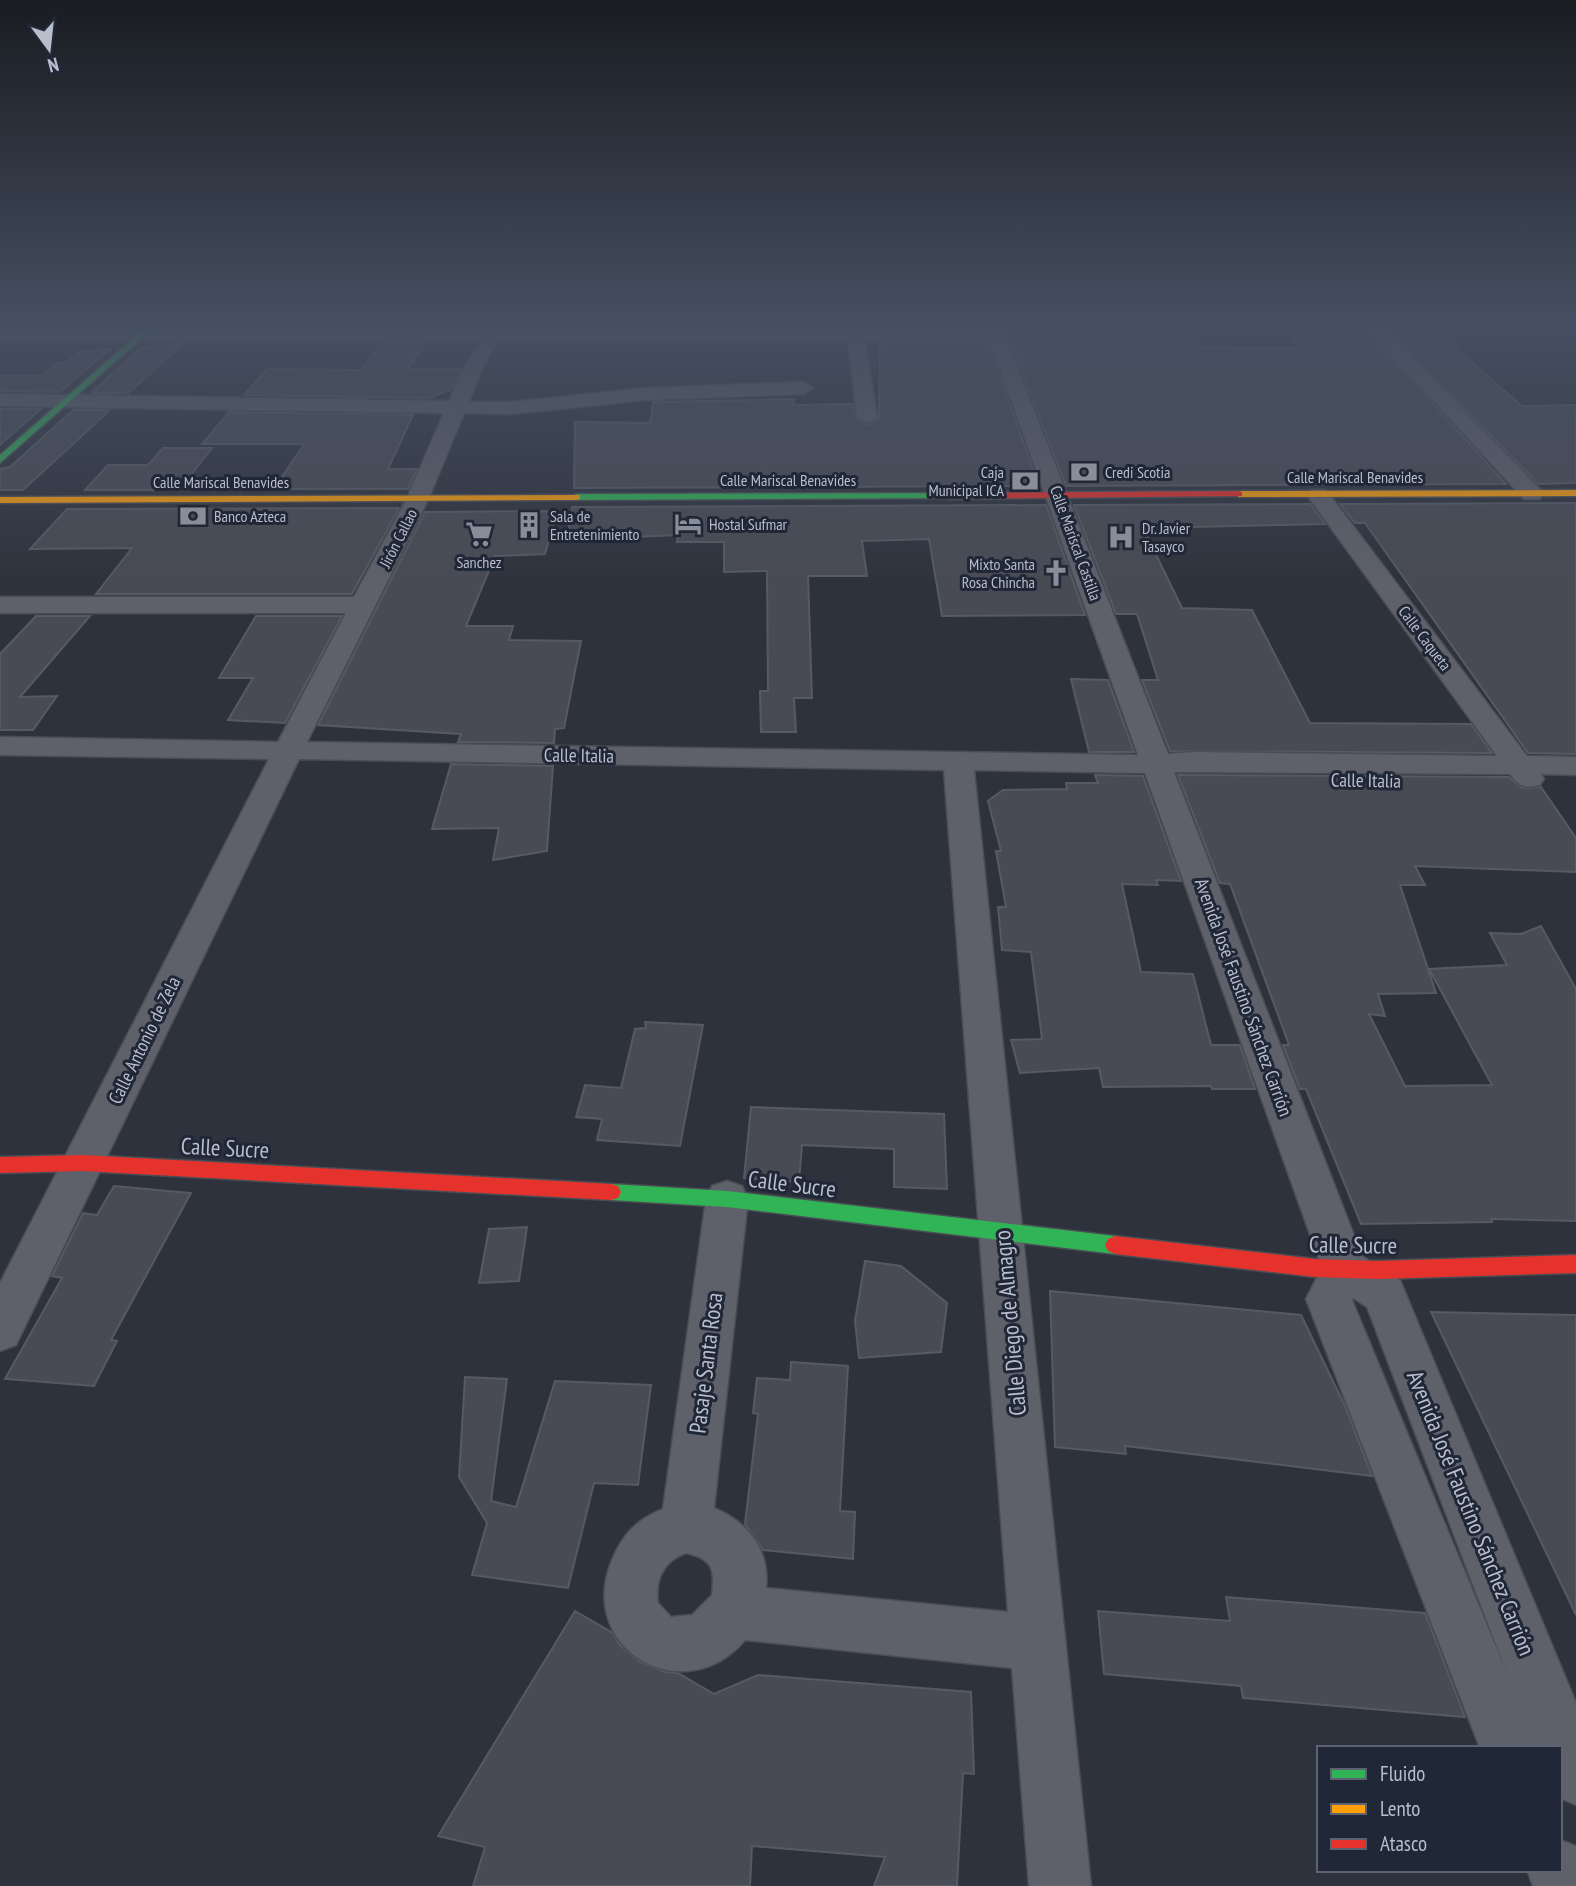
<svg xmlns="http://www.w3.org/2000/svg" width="1576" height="1886" font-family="'PT Sans Narrow',sans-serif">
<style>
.building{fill:#484b54;stroke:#565a63;stroke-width:2}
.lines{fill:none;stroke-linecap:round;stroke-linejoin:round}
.street-casing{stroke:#4a4d54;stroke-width:3}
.fast-casing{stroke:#4a4d54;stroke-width:3}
.slow-casing{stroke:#4a4d54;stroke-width:3}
.jam-casing{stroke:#4a4d54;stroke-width:3}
.street{fill:#5e616a;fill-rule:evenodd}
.fast{fill:#30b455;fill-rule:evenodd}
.slow{fill:#ff9f0a;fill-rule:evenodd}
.jam{fill:#e5322d;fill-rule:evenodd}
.labels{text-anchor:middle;stroke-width:6;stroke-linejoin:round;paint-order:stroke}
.far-poi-label{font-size:16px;fill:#b9becc;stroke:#202737;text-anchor:start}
.far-street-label{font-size:16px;fill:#b9becc;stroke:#202737}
.street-label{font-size:19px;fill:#b9becc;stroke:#202737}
.near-street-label{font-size:23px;fill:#b9becc;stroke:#202737}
</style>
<rect width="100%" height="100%" fill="#2e323c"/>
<!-- building -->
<path class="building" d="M935 323H982L983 328H937Z
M1003 323H1186L1201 347 1300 348 1281 323H1360L1506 484 1066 486Z
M1382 323H1427L1522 406 1576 405V483L1538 484Z
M183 344 128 393H91L142 347Z
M380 344H424L408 369H461L452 389 430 398 244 395 267 369 362 370Z
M880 344H988L1039 486 574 488 575 422 650 423 653 402 794 399V405L853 404 856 419 868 425 879 418Z
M110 349 60 392 0 391V376H42L58 363H66L80 352Z
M0 409H41L0 445Z
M73 410H110L23 490H0V469L10 467Z
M229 412 413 415 388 469H417L408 489H274L304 444H202Z
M163 448H212L179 490H85L108 465H148Z
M1576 503V754L1528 753 1365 523H1355L1340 504Z
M1310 504 1325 524 1143 528 1182 608 1252 610 1310 723 1471 724 1492 753 1170 751 1142 680H1158L1137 614H1116L1074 505Z
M1046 505 1085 615 942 616 929 539 862 541 867 576H808L812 698H794L796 732H761L760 691H768L767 571 724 572V542H677L678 535 567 540 572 507Z
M399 508 352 594H96L132 548 30 549 67 509Z
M557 511 545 554 495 556 466 626H513L509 640 581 641 564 728 555 729 554 743 458 742 461 734 318 725 425 512Z
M36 616H90L20 697 57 696 33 730H0V654Z
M256 616H342L285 723 228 720 253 678H219Z
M1071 679 1108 680 1134 752H1089Z
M451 764 553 766 547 851 493 860 499 828 432 829Z
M1095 775 1143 776 1181 881 1156 880 1158 885 1122 884 1141 972 1193 974 1211 1045H1240L1255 1089H1212L1211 1086 1103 1087 1099 1068 1020 1073 1011 1040 1042 1039 1031 952 1002 950 998 907H1006L996 851H1001L988 801 1003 790 1067 789 1066 783H1098Z
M1178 775 1509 777 1522 788 1541 787 1576 838V872L1415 866 1425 885H1400L1436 993 1378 994 1385 1016 1369 1014 1405 1086 1492 1085 1429 969 1507 965 1490 933 1521 934 1541 926 1576 989V1221L1491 1219 1492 1222 1361 1224 1306 1089H1300L1283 1045H1289L1230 884 1220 883Z
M645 1022 703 1025 680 1146 597 1140 602 1119 576 1117 585 1085 621 1088 635 1029 646 1028Z
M751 1107 944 1114 947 1189 894 1187V1149L802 1145 799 1182 744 1178Z
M114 1186 191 1193 111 1340 117 1341 94 1386 5 1379 62 1278 52 1276 83 1213 97 1215Z
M527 1227 519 1281 479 1283 489 1229Z
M865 1261 901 1266 947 1303 941 1352 859 1358 855 1321Z
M1050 1291 1301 1315 1345 1406 1372 1476 1125 1446 1126 1454 1055 1447Z
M1431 1312 1576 1315V1615Z
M791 1362 848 1366 840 1511 855 1512 853 1559 763 1550 745 1524 758 1414 753 1413 757 1378 790 1380Z
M465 1377 507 1379 491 1501 516 1507 555 1381 651 1385 638 1485 594 1483 568 1588 472 1575 487 1523 459 1477Z
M1226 1597 1425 1613 1465 1717 1243 1698 1241 1686 1104 1674 1098 1611 1230 1621Z
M575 1611 613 1633 620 1645 640 1662 665 1672 678 1673 714 1694 758 1675 971 1692 974 1774 963 1773 957 1886H874L885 1857 752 1846 750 1886H473L485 1847 438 1836Z"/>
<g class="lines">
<defs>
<path id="street" d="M493 323H509L505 331H986L984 323H1000L1168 754 1193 752 1497 756 1307 495 1310 490H1326L1527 756 1576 757V775L1541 774 1544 779 1540 785C1525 789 1519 786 1510 774L1174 772 1362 1256 1400 1280 1576 1703V1805L1560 1798V1748H1480L1306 1299 1322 1268 1145 773 974 770 1091 1886H1029L1012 1668 745 1640C684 1712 575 1649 612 1560 623 1534 636 1520 663 1509L706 1199 712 1186 727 1181 742 1186 748 1199 714 1508C748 1522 770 1550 766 1588L1008 1612 944 770 299 759 16 1345 0 1351V1283L269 759 0 755V737L278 742 346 613H0V597H354L406 500 444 413 0 406V394L449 401 465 366 481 341H0V331H488ZM498 341H848L857 417 867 423 877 417 865 341H990L1138 755 307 742 428 500 464 413 511 414 646 400 804 394 813 388 804 382 646 388 511 402H469L483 366ZM1353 1298 1367 1307 1508 1676 1352 1300ZM686 1553C713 1559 715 1569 712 1595L692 1615 671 1617 658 1603C655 1580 663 1561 686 1553Z
M1362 323H1379L1540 489 1543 494 1540 499H1524Z
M1560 1840 1576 1846V1886H1533L1527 1870H1560Z"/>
<path id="fast" d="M151 323H159L0 463V455Z
M949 493 954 496 952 498 576 500 571 497 576 494Z
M611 1184 727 1191 1115 1236 1122 1239 1125 1245 1122 1251 1115 1254 727 1207 611 1200 604 1198 601 1192 604 1186Z"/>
<path id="slow" d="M1576 490V496L1239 497 1234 494 1239 491Z
M580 495V499L576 500 0 503V497Z"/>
<path id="jam" d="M1239 491 1242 492V496L949 499 944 496 949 493Z
M83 1155 611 1184 618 1186 621 1192 618 1198 611 1200 83 1171 0 1173V1157Z
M1115 1236 1315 1259 1377 1261 1576 1255V1273L1377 1279 1315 1277 1115 1254 1108 1251 1105 1245 1108 1239Z"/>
</defs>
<!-- street casing -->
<use href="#street" class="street-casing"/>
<!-- fast casing -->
<use href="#fast" class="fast-casing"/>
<!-- slow casing -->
<use href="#slow" class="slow-casing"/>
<!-- jam casing -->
<use href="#jam" class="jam-casing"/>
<!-- street -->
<use href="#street" class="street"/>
<!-- fast -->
<use href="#fast" class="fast"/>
<!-- slow -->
<use href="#slow" class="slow"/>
<!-- jam -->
<use href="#jam" class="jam"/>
</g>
<!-- sky -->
<linearGradient id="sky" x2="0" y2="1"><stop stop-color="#191c21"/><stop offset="0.55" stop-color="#464f61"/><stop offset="1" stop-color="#464f61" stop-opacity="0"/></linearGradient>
<rect width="1576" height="587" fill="url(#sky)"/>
<!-- icons -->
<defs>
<symbol id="bank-bare" viewBox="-9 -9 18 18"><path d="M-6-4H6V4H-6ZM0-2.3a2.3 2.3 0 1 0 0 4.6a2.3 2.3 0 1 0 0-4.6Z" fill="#888d9a" stroke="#202737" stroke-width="2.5" paint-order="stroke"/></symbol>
<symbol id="hotel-bare" viewBox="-9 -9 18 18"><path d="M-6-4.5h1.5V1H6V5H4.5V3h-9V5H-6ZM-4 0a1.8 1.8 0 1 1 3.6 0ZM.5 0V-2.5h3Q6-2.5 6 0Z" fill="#888d9a" stroke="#202737" stroke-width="2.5" paint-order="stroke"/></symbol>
<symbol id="building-bare" viewBox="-9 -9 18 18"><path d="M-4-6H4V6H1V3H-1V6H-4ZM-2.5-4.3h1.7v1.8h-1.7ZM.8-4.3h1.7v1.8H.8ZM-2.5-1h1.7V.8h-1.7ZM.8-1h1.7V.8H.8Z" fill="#888d9a" stroke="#202737" stroke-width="2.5" paint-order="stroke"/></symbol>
<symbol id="supermarket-bare" viewBox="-9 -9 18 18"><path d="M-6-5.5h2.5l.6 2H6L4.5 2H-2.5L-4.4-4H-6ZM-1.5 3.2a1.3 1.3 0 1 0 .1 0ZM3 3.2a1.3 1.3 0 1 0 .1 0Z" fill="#888d9a" stroke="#202737" stroke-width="2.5" paint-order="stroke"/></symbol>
<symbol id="hospital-bare" viewBox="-9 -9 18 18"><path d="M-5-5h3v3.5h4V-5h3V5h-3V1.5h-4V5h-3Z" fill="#888d9a" stroke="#202737" stroke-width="2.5" paint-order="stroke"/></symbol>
<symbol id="church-bare" viewBox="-9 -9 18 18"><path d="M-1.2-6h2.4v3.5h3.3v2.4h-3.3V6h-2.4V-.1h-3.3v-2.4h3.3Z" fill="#888d9a" stroke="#202737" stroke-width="2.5" paint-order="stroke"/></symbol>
</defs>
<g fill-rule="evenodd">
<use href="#bank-bare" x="1065" y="453" width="38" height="38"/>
<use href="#bank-bare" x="1006" y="462" width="38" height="38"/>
<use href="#bank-bare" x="174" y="497" width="38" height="38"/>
<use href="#hotel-bare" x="669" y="505" width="38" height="38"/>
<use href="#building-bare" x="510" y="506" width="38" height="38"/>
<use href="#supermarket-bare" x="460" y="515" width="38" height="38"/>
<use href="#hospital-bare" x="1102" y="518" width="38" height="38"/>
<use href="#church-bare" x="1037" y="554" width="38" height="38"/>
</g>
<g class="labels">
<!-- far-poi labels -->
<g class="far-poi-label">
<text x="1004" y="478" text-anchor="end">Caja<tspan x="1004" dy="18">Municipal ICA</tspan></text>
<text x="1105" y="478">Credi Scotia</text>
<text x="214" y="522">Banco Azteca</text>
<text x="550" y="522">Sala de<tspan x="550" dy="18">Entretenimiento</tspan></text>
<text x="709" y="530">Hostal Sufmar</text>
<text x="1142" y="534">Dr. Javier<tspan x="1142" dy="18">Tasayco</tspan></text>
<text x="479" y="568" text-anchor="middle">Sanchez</text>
<text x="1035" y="570" text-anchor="end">Mixto Santa<tspan x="1035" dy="18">Rosa Chincha</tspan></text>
</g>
<!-- far-street labels -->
<g class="far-street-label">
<text x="1355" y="483">Calle Mariscal Benavides</text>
<text x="788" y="486">Calle Mariscal Benavides</text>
<text x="221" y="488">Calle Mariscal Benavides</text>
<text transform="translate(398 538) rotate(-63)" y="6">Jirón Callao</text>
<text transform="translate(1076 543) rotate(70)" y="6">Calle Mariscal Castilla</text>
<text transform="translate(1425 638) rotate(53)" y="6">Calle Caqueta</text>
</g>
<!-- street labels -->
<g class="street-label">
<text transform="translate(579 755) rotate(1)" y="7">Calle Italia</text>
<text transform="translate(1366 780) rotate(1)" y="7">Calle Italia</text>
<text transform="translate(1244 997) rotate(70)" y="7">Avenida José Faustino Sánchez Carrión</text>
<text transform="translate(144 1040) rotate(-64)" y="7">Calle Antonio de Zela</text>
</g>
<!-- near-street labels -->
<g class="near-street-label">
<text transform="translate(225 1148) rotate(3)" y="8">Calle Sucre</text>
<text transform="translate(792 1184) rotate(7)" y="8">Calle Sucre</text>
<text transform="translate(1353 1245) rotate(1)" y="8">Calle Sucre</text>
<text transform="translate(1010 1323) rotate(-95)" y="8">Calle Diego de Almagro</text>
<text transform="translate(706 1363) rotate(-83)" y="8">Pasaje Santa Rosa</text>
<text transform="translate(1471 1513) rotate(68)" y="8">Avenida José Faustino Sánchez Carrión</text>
</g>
</g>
<!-- legend -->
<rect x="1317" y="1746" width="245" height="126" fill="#202737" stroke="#5d6373" stroke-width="2"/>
<rect x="1331" y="1769" width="35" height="10" fill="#30b455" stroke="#5d6373" stroke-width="2"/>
<text x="1380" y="1781" font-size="21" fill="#b9becc">Fluido</text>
<rect x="1331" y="1804" width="35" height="10" fill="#ff9f0a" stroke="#5d6373" stroke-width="2"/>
<text x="1380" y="1816" font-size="21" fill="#b9becc">Lento</text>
<rect x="1331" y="1839" width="35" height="10" fill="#e5322d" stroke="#5d6373" stroke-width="2"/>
<text x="1380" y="1851" font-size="21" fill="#b9becc">Atasco</text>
<!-- north arrow -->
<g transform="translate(49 49) rotate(165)" stroke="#202737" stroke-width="5" paint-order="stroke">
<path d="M0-5L12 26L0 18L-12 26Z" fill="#b9becc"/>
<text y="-10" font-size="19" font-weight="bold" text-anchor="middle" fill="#b9becc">N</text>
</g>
</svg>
